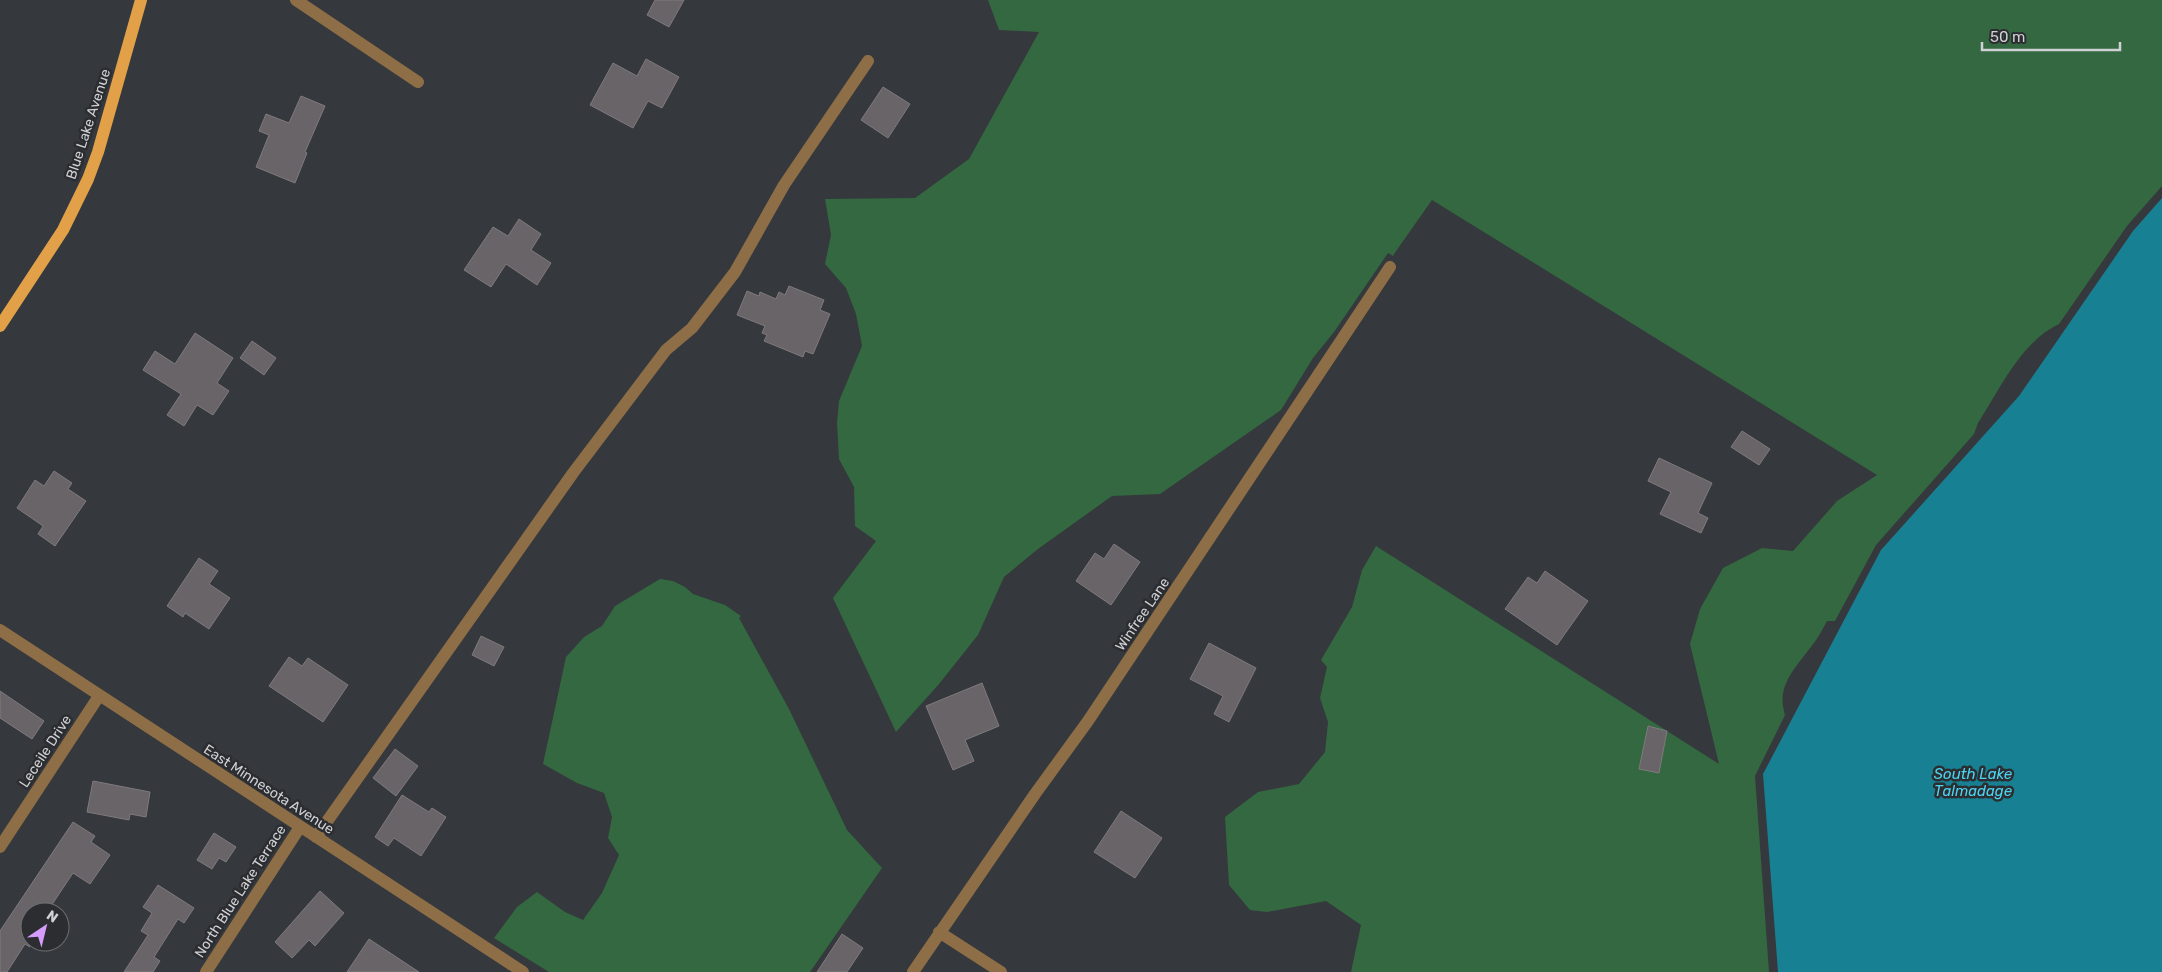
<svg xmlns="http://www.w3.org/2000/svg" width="2162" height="972" font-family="Rubik,sans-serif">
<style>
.green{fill:#336840}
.water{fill:#188093}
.building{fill:#696468;stroke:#7f7a7e}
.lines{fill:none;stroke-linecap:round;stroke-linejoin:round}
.minor{stroke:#8d6e46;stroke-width:12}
.major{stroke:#e2a149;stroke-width:12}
.labels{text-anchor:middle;stroke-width:5;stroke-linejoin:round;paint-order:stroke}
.street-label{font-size:14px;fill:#cfd1d4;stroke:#2b2d31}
.water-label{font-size:15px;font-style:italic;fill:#4bd4f0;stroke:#2b2d31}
</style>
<rect width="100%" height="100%" fill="#35383c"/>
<!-- green -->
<path class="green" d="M988 0H2162V186L2127 226 2059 324C2021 342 2000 389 1978 423L1974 434 1876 545 1835 621H1827C1822 630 1817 640 1810 648 1794 670 1776 686 1785 715L1755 776 1769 972H1351L1361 925 1326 901 1267 912 1250 910 1229 885 1225 817 1258 792 1299 784 1325 752 1328 722 1320 698 1327 667 1321 660 1352 607 1362 570 1376 546 1719 764 1690 644 1700 609 1723 568 1762 548 1793 551 1837 501 1877 475 1432 200 1394 254 1393 256 1388 253 1334 332 1313 358 1281 410 1160 494 1112 496 1038 549 1004 577 978 635 939 684 896 732 833 598 876 541 855 526 854 487 839 459 837 423 839 401 862 346 856 314 846 288 825 264 831 235 825 199 915 198 969 159 1039 32 999 30Z
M660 579 673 581 685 587 693 594 725 605 741 616 739 618 789 709 847 830 882 868 810 972H549L494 938 517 907 537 892 565 912 583 920 602 893 619 855 608 838 612 817 604 793 577 783 543 764 566 657 584 637 602 626 615 606Z"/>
<!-- water -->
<path class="water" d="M2162 198V972H1778L1763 774 1881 550 2019 396 2133 231Z"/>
<!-- building -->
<path class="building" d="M655 0H684L669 27 647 15Z
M646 59 679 77 662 108 648 101 633 128 590 105 613 63 637 76Z
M883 87 910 104 888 138 861 120Z
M301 96 325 106 305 152 307 153 295 183 256 167 269 135 259 131 266 114 289 123Z
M519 219 541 234 531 250 551 263 537 285 506 264 491 287 464 270 493 227 508 236Z
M789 286 824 300 820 310 830 314 813 354 805 351 803 357 764 341 767 335 762 333 765 326 737 315 747 291 759 296 760 292 776 299 779 292 785 295Z
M195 333 233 358 217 383 229 391 213 415 197 405 184 426 167 415 181 394 143 370 155 351 175 364Z
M252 341 276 358 264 375 240 358Z
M1742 431 1770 449 1759 465 1731 447Z
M1659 458 1712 483 1698 513 1708 518 1701 533 1660 514 1671 492 1648 481Z
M54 471 72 483 68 489 86 501 55 546 38 534 43 526 17 508 35 480 44 486Z
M1114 544 1140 562 1111 605 1076 581 1095 553 1104 559Z
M199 558 218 571 209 584 230 598 209 629 185 613 183 617 167 606Z
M1545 571 1588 601 1557 645 1505 609 1528 577 1537 583Z
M481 636 504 647 494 666 472 655Z
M1209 643 1256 668 1229 722 1214 714 1223 696 1190 679Z
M289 657 302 666 308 658 348 685 323 722 269 686Z
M982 683 999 726 965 740 974 761 953 770 926 706Z
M0 691 44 721 32 739 0 718Z
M1648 726 1667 731 1659 773 1639 769Z
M395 749 418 766 396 796 373 778Z
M93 781 150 792 146 817 130 814 129 820 87 812Z
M402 795 429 812 432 808 446 817 421 856 394 838 388 846 375 837Z
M1121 811 1162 838 1135 878 1094 852Z
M73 822 95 836 91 842 110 855 90 884 73 873 47 912H30V947L25 944 7 972H0V931Z
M214 833 236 847 226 862 219 858 212 869 197 860Z
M158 885 194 908 184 923 178 919 154 957 160 961 153 972H124L148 935 141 931 152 913 143 907Z
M320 891 344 913 315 946 309 940 292 958 275 942Z
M842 934 863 948 847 972H817Z
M369 939 419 972H347Z"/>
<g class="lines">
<!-- minor -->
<path class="minor" d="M296 0 418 82
M0 630 523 972
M316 837 573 473 666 350 692 328 735 272 784 185 868 61
M0 847 99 696
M939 932 1001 972
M206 972 300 827
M913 972 1035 794 1088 721 1390 267"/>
<!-- major -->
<path class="major" d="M0 326 63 230 88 179 98 152 141 0"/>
</g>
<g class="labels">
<!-- street labels -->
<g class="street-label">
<text transform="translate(88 124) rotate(-72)" y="5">Blue Lake Avenue</text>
<text transform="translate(1142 614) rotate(-56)" y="5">Winfree Lane</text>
<text transform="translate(45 751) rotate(-57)" y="5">Leceile Drive</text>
<text transform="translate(269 789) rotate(33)" y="5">East Minnesota Avenue</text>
<text transform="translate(240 891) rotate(-57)" y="5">North Blue Lake Terrace</text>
</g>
<!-- water labels -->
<g class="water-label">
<text x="1973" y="779">South Lake<tspan x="1973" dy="17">Talmadage</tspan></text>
</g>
</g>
<!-- north arrow -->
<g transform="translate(45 927) rotate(35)"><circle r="24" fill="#2b2d31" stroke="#6d6f72"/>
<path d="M0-4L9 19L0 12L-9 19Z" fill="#d59cfb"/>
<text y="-8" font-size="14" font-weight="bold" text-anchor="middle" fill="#cfd1d4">N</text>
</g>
<!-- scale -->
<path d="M1982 42v8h138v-8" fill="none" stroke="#cfd1d4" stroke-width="2.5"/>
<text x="1990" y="42" font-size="15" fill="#cfd1d4" stroke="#2b2d31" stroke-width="4" paint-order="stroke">50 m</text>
</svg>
